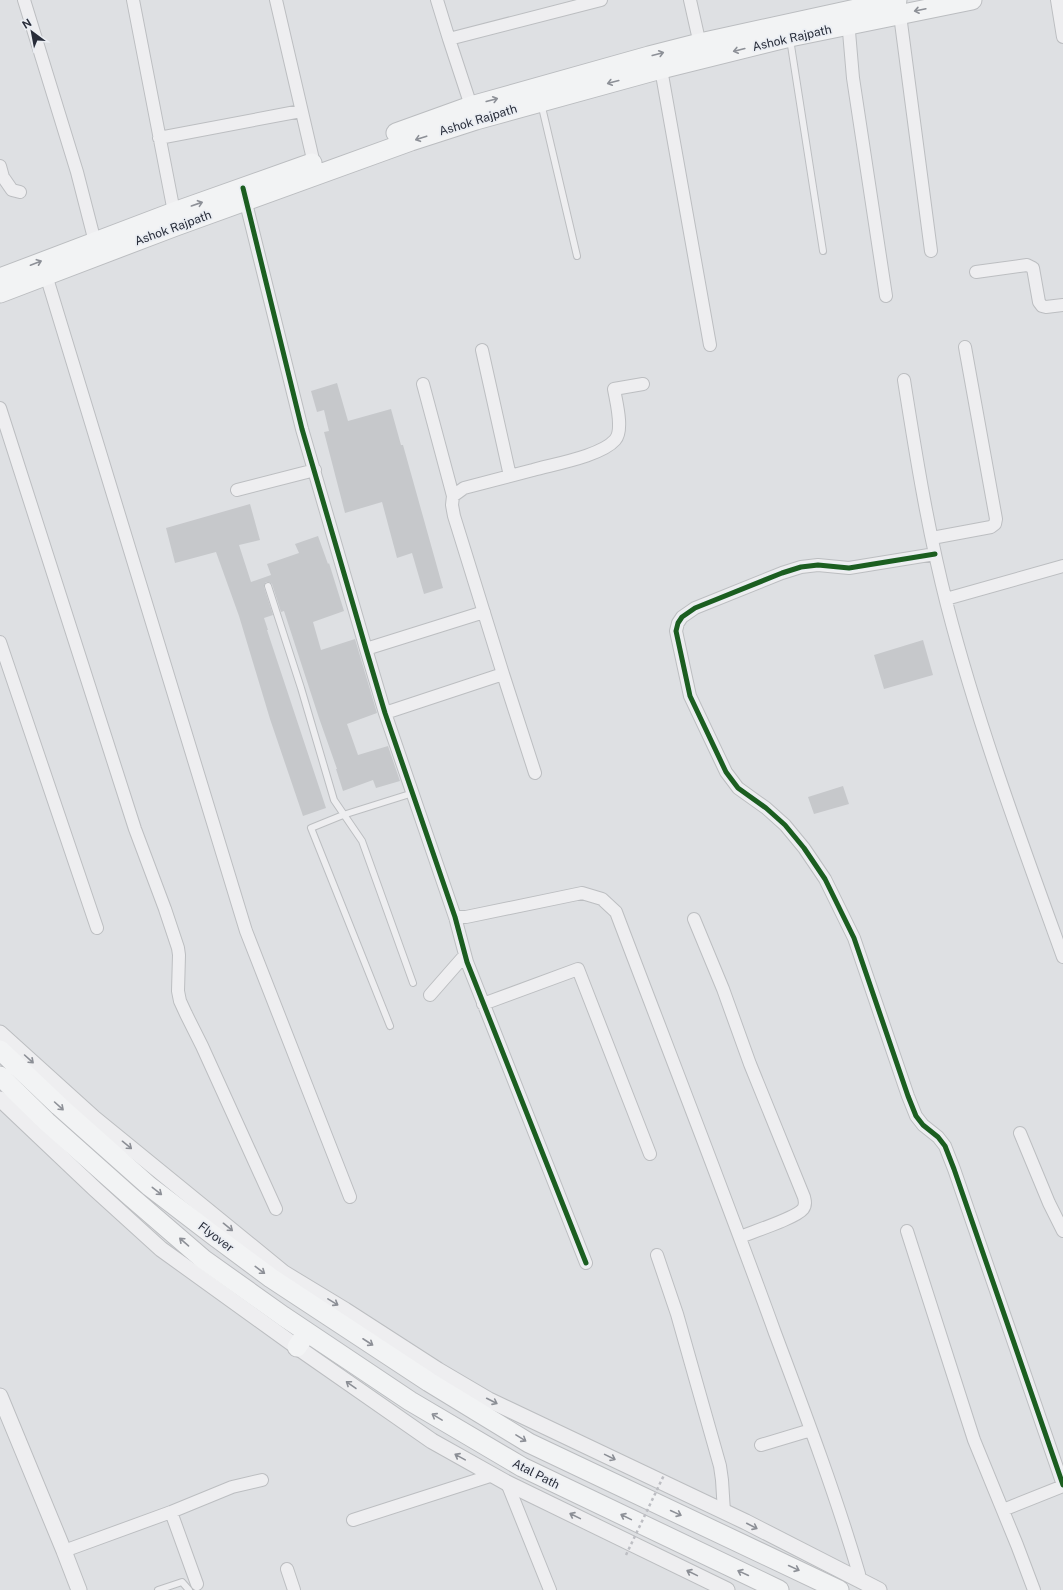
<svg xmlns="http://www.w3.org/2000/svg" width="1063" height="1590" font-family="'Public Sans',sans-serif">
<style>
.building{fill:#c6c8cb}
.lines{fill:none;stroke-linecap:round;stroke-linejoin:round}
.service-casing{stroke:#bcbec1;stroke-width:8}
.minor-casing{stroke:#bcbec1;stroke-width:14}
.tertiary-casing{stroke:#bcbec1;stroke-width:17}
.primary-casing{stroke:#bbbdc0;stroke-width:21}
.service{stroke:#eeeef0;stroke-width:6}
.minor{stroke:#eeeef0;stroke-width:12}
.tertiary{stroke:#eeeef0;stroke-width:15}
.primary{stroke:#f2f3f4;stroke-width:19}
.path-bridge{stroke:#bdbec3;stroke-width:2.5;stroke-dasharray:3 3;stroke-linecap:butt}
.cycleway-casing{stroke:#ebeef3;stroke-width:8}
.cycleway{stroke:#1b5e20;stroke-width:5}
.oneway{stroke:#8d9097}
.oneway2{stroke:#8b8e95}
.labels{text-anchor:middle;stroke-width:3.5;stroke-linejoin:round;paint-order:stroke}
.street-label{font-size:12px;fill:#282d3a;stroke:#ebeef3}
</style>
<rect width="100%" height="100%" fill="#dee0e3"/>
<!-- building -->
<path class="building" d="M337 383 348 421 391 409 401 445H403L443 588 424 594 412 553 397 558 382 502 345 513 324 432 329 431 324 410 317 412 311 391Z
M250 504 260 540 239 545 251 582 271 575 267 564 299 553 295 544 318 536 328 564 329 563 344 611 313 622 321 650 355 639 377 713 347 724 358 755 388 746 400 781 376 788 373 780 343 791 336 769H337L319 718 284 611 281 612 272 584 269 582H266L264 585V587L273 615 264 618 268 630H267L326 808 303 816 270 719 239 616 216 552 175 563 166 528Z
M923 640 933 675 884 689 874 655Z
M843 786 849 804 814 814 808 797Z"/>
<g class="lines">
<defs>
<path id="service" d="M790 39 823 251
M541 103 577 256
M268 586 301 688 334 800 362 841 413 983
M390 1026 311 828 343 815 413 793
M158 1590 182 1582 189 1590"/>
<path id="minor" d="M24 0 77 172 95 242
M133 0 174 212
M276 0 315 168
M437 0 449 39
M690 0 701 49
M1057 0 1063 37
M900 15 931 251
M848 20 853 78 886 296
M661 69 710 345
M473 112 449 39 601 0
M159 138 301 111
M0 166 3 177 12 190 20 192
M244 195 302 429 366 649 385 713 455 917 467 962 586 1263
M976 272 1027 265 1033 268 1039 302 1042 306 1046 307 1063 305
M46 275 246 931 350 1197
M482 350 510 476
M904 380C916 456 928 531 947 605 978 725 1021 841 1063 957
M423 384 453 496
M0 408 135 829 165 909 178 948 179 955 178 991 180 1001 186 1014 202 1046 276 1209
M237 490 315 470
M932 538 991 527 995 524 996 519 965 347
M935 554 849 568 818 565 801 567 782 573 695 608 682 617 678 623 676 631 690 696 726 772 738 788 766 808 785 825 804 848 825 879 854 938 908 1096 916 1116 923 1125 938 1137 945 1146 954 1169 1063 1485
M946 599 1063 566
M0 642 97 928
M366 649 484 612
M503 674 535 773
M385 713 503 674 454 516 452 505 453 496 464 488C487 482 510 476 533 470 554 464 601 456 615 440 624 430 616 401 614 389L643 384
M455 917H466L582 893 602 899 616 912C669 1052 724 1192 775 1333 805 1413 835 1492 859 1574V1580
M694 919 723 989 750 1064 804 1197C805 1201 806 1205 803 1209 796 1218 752 1232 740 1237
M430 995 465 955
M483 1004 578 969 650 1154
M1020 1133 1049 1203 1063 1231
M907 1231 974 1440 1017 1545 1034 1590
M657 1255 677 1314 720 1466 722 1480 724 1512
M761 1445 811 1430
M507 1483 550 1590
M1003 1510 1063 1486
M171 1512 197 1584
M353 1520 493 1475
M64 1551 171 1512 232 1487 262 1480
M287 1569 294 1590"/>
<path id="tertiary" d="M0 1033 94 1118 284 1273 345 1310 438 1370 489 1400 746 1522 879 1590
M0 1099 95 1189 161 1249 297 1347 432 1441 507 1483 727 1590
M0 1396 64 1551 79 1590"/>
<path id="primary" d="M396 133 471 106 649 56 700 43 897 0
M0 278 174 212 312 163
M0 293 176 226 411 141 476 120 661 69 790 37 972 0
M0 1050 59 1106 149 1186 213 1235 271 1278 429 1382 529 1443 839 1590
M0 1076 47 1122 130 1196 203 1259 283 1316 410 1401 522 1467 779 1590
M297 1347 307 1332"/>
</defs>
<!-- service casing -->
<use href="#service" class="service-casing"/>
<!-- minor casing -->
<use href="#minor" class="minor-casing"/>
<!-- tertiary casing -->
<use href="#tertiary" class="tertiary-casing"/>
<!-- primary casing -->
<use href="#primary" class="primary-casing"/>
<!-- service -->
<use href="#service" class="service"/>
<!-- minor -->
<use href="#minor" class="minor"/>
<!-- tertiary -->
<use href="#tertiary" class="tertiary"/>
<!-- primary -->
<use href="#primary" class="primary"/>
<!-- path-bridge -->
<path class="path-bridge" d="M626 1555 664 1475"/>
<defs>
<path id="cycleway" d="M243 188 302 429 366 649 385 713 455 917 467 962 586 1263
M935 554 849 568 818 565 801 567 782 573 695 608 682 617 678 623 676 631 690 696 726 772 738 788 766 808 785 825 804 848 825 879 854 938 908 1096 916 1116 923 1125 938 1137 945 1146 954 1169 1063 1485"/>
</defs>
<!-- cycleway casing -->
<use href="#cycleway" class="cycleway-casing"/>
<!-- cycleway -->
<use href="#cycleway" class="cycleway"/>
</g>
<!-- one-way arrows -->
<defs><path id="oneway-shaft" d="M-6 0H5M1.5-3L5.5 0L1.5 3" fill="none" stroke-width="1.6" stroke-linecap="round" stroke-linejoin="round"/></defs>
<g class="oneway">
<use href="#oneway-shaft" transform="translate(920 10) rotate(168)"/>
<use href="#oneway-shaft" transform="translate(739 50) rotate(166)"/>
<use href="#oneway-shaft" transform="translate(658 54) rotate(-15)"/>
<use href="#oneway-shaft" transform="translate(613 82) rotate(165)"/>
<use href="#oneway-shaft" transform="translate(492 100) rotate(-15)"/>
<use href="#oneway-shaft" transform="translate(421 138) rotate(162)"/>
<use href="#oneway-shaft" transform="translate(197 204) rotate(-19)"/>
<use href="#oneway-shaft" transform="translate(36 263) rotate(-21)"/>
<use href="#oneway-shaft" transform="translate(59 1106) rotate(42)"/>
<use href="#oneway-shaft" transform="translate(157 1191) rotate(38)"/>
<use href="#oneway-shaft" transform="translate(184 1242) rotate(-139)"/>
<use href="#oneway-shaft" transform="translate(260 1270) rotate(37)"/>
<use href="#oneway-shaft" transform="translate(368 1342) rotate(33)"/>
<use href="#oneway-shaft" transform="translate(437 1417) rotate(-149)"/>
<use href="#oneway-shaft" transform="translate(521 1438) rotate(32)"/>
<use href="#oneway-shaft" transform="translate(676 1513) rotate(25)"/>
<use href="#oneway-shaft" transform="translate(626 1517) rotate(-154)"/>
<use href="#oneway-shaft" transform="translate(794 1568) rotate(25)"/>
<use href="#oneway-shaft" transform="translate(743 1573) rotate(-155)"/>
</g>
<g class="oneway2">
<use href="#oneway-shaft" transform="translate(29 1059) rotate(42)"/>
<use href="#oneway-shaft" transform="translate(127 1145) rotate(39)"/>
<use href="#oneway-shaft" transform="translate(228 1227) rotate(39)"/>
<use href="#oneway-shaft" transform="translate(333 1302) rotate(31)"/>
<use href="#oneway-shaft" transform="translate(351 1385) rotate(-145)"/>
<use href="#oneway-shaft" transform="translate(492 1401) rotate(27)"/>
<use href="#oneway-shaft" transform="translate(460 1457) rotate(-151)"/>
<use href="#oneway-shaft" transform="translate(610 1457) rotate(26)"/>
<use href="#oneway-shaft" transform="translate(575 1516) rotate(-154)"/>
<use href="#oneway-shaft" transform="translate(752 1526) rotate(27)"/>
<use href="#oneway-shaft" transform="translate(692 1573) rotate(-154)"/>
</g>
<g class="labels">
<!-- street labels -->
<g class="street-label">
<text transform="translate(792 38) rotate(-13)" y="4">Ashok Rajpath</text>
<text transform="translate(478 120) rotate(-17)" y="4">Ashok Rajpath</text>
<text transform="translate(173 228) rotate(-20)" y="4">Ashok Rajpath</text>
<text transform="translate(216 1237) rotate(37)" y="4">Flyover</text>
<text transform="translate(536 1474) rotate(27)" y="4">Atal Path</text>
</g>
</g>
<!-- north arrow -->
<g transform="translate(32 32) rotate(328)" stroke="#ebeef3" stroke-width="3" paint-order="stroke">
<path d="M0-3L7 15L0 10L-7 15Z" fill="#282d3a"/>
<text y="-6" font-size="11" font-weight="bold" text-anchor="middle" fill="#282d3a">N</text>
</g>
</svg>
